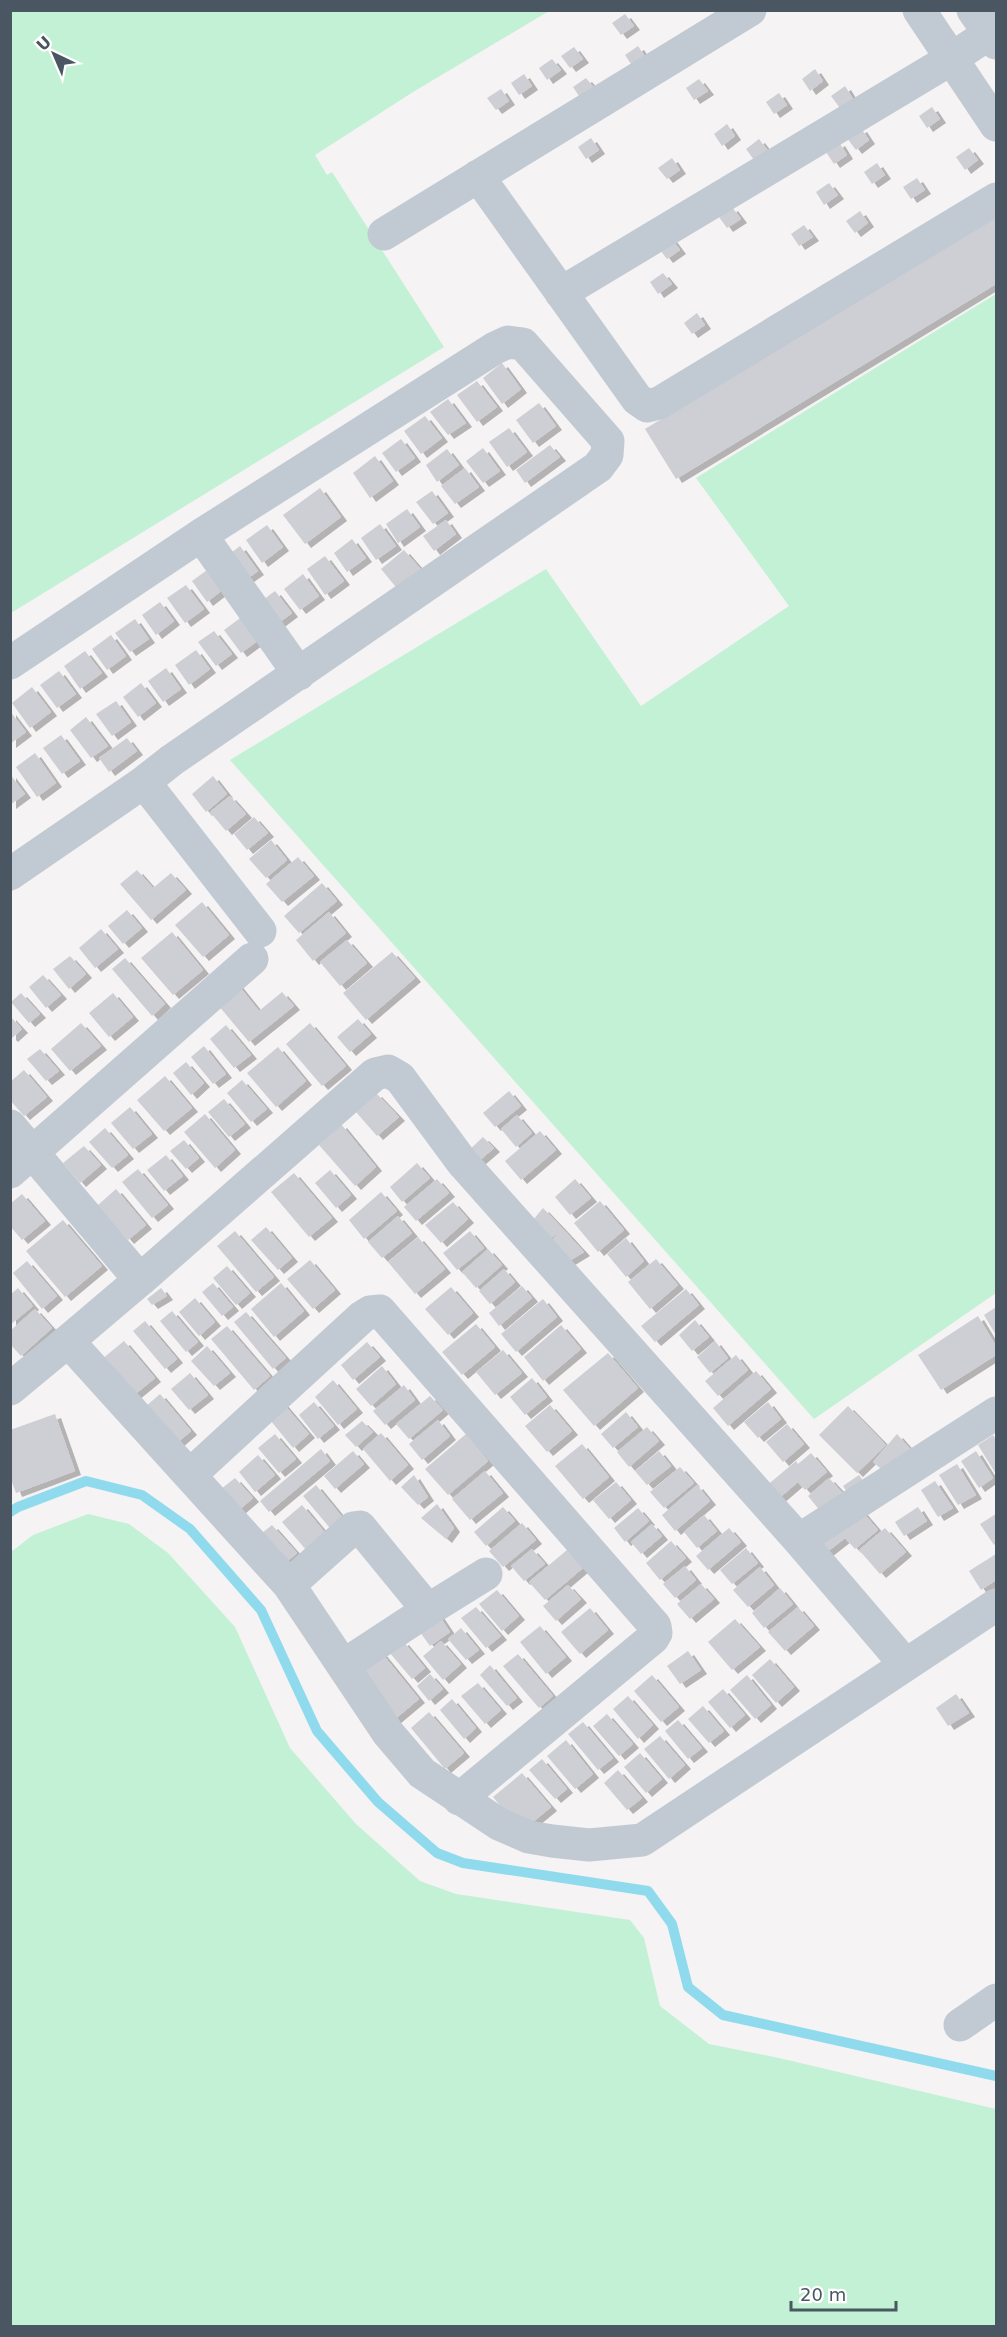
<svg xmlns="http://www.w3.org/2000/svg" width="1007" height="2337" font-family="'DejaVu Sans',sans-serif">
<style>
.green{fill:#c3f1d5}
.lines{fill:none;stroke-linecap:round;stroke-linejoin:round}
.stream{stroke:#90daee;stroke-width:10}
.building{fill:#cdcfd5;filter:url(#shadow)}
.minor{stroke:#c1cad2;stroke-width:33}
</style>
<defs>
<filter id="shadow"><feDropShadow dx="6" dy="4" stdDeviation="0" flood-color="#0004"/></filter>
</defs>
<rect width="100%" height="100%" fill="#f5f3f3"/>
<!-- green -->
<path class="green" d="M11 11H549L413 92 315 155 327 175 332 172 444 347 11 613Z
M996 294V1293L814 1419 230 760 546 569 641 706 789 606 696 478Z
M88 1514 129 1524 168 1553 235 1627 290 1748 356 1824 420 1881 456 1894 630 1920 644 1938 660 2006 709 2044 779 2058 996 2109V2326H11V1552L33 1535Z"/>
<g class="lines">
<!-- stream -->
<path class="stream" d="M10 1512 18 1507 86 1481 142 1495 190 1529 261 1610 317 1731 378 1802 437 1853 463 1863 648 1891 672 1924 688 1987 723 2015 996 2076"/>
</g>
<!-- building -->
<path class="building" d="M625 14 634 26 621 35 612 23Z
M638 46 646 58 633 67 625 55Z
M574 47 583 59 570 68 561 56Z
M552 59 561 70 547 80 539 68Z
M815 69 823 81 810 91 802 79Z
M524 74 532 86 519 95 511 83Z
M586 78 595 89 581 99 573 87Z
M699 79 708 91 694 100 686 88Z
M845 86 853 99 840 108 831 96Z
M501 89 509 101 496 110 487 98Z
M779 93 787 105 774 114 766 102Z
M932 107 940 119 927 128 919 116Z
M727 124 735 136 722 146 714 134Z
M861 128 869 140 856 150 847 138Z
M591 138 599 150 586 159 578 147Z
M759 139 768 151 754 160 746 149Z
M839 142 847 155 834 164 826 152Z
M969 148 978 160 965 170 956 157Z
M672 158 680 170 667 179 658 168Z
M877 163 885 175 872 184 864 172Z
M917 178 925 190 911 199 903 187Z
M829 183 838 195 824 205 816 192Z
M732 207 741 219 727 228 719 217Z
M860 211 868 223 855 233 846 221Z
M996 215V284L676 479 645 429Z
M804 225 813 237 799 246 791 234Z
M671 238 680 250 667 259 658 247Z
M663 273 672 284 658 294 650 282Z
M697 313 705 325 692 334 684 323Z
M502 363 521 389 502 404 483 378Z
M477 381 497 407 477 422 457 395Z
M448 399 466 423 448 435 430 412Z
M539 403 556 426 533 443 516 420Z
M425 416 442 438 421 454 404 431Z
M509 428 527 452 507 467 489 442Z
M401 439 415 458 396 472 382 453Z
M550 445 560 457 525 483 516 470Z
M483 448 500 471 483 483 466 461Z
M447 449 459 465 437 482 426 465Z
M375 456 393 481 370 498 353 473Z
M465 468 479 487 455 504 441 486Z
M320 488 341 517 305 544 283 515Z
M432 491 448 513 433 524 416 502Z
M407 509 420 527 398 543 386 524Z
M446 520 456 534 434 551 423 536Z
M380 524 396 546 376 560 361 538Z
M267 525 283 547 262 563 246 540Z
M352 539 366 558 347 572 334 553Z
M240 546 258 571 241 583 223 559Z
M404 550 424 573 400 592 381 569Z
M325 556 344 581 325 595 307 569Z
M214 565 229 585 207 602 192 581Z
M303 574 319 596 300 610 284 589Z
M186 585 204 609 185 623 167 598Z
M275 591 292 613 272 628 256 605Z
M160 602 174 621 156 635 142 615Z
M247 613 264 636 241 653 224 630Z
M135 619 149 639 130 652 115 633Z
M214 631 232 654 216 666 198 642Z
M111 635 126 656 107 670 92 649Z
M196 650 210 669 189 685 175 665Z
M85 651 102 673 80 689 64 666Z
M166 668 181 689 163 702 148 681Z
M59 671 76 694 57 708 40 685Z
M141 683 156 703 138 717 123 697Z
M32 687 51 712 30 728 12 703Z
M116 701 131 722 112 736 96 714Z
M10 711 26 732 10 744Z
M86 717 108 746 91 758 70 730Z
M61 735 80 761 62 774 43 748Z
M127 738 137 751 109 772 99 758Z
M35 753 56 783 37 797 16 767Z
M10 774 25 794 10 805Z
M213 776 227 794 206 812 192 794Z
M230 796 246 814 226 831 210 812Z
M254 817 268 833 247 850 234 834Z
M271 840 287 860 266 878 249 859Z
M298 857 314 876 282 902 266 884Z
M137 870 153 888 171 873 186 890 151 920 120 884Z
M322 883 337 901 299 933 284 916Z
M202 902 229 935 203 957 175 925Z
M127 910 142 928 123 944 108 926Z
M329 912 346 933 313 961 296 940Z
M101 929 118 949 95 968 79 948Z
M172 932 203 970 173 995 141 958Z
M347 940 367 963 340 986 320 962Z
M392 952 415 978 366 1020 343 993Z
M70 956 86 974 69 989 53 969Z
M125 958 165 1004 152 1016 112 969Z
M43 975 61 995 46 1008 29 987Z
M235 981 259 1011 282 992 294 1006 249 1042 213 999Z
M21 993 40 1014 29 1023 11 1002Z
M113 993 133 1017 109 1037 89 1013Z
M10 1016 22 1029 12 1038 10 1036Z
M358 1019 371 1034 350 1052 337 1037Z
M81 1023 101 1046 70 1071 51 1049Z
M310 1023 346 1066 322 1086 286 1044Z
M226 1025 251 1055 234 1068 210 1039Z
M204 1046 226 1074 213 1084 191 1057Z
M278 1047 306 1081 276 1107 247 1073Z
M40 1049 59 1071 46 1081 27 1059Z
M186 1062 204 1083 191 1095 173 1073Z
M24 1070 47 1097 24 1116 10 1100V1082Z
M165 1076 192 1108 164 1131 137 1100Z
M242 1080 267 1109 251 1122 227 1093Z
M509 1091 521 1106 495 1127 483 1113Z
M376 1093 399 1117 377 1136 356 1112Z
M224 1099 245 1124 229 1137 208 1112Z
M130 1107 152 1134 133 1149 111 1123Z
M205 1114 235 1150 215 1168 184 1132Z
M517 1115 532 1133 516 1147 501 1129Z
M341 1124 376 1167 355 1186 319 1145Z
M105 1128 128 1155 112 1168 89 1142Z
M540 1131 556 1150 521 1180 505 1161Z
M483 1137 494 1148 479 1161 465 1154Z
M184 1140 199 1158 186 1169 170 1151Z
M84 1146 101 1165 80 1183 63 1163Z
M166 1155 183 1176 164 1191 147 1170Z
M417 1163 430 1178 402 1202 390 1187Z
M138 1169 168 1205 152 1218 122 1182Z
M330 1170 351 1195 336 1208 315 1183Z
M294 1173 332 1218 309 1237 271 1192Z
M437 1179 449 1193 416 1221 404 1207Z
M575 1179 591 1198 570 1215 555 1197Z
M116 1189 146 1225 128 1240 98 1205Z
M381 1192 397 1211 364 1239 349 1220Z
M22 1194 45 1221 22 1240 10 1226V1204Z
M600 1201 624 1230 598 1252 574 1223Z
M453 1202 468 1219 441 1243 425 1225Z
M543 1208 562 1228 545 1244 528 1226Z
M398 1216 412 1233 382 1258 368 1242Z
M63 1220 102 1266 65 1297 26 1251Z
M266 1227 292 1258 278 1270 251 1240Z
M562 1228 584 1252 561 1266 547 1247Z
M235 1231 274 1277 256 1292 217 1246Z
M470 1231 484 1248 457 1270 443 1253Z
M418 1237 445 1269 415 1294 388 1262Z
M626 1238 644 1261 626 1277 607 1254Z
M488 1249 502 1265 476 1288 462 1272Z
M656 1259 678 1285 650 1309 628 1282Z
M310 1260 335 1290 313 1309 287 1279Z
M27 1261 57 1296 42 1309 13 1273Z
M227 1266 250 1293 236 1305 213 1278Z
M504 1269 515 1282 490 1304 479 1291Z
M213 1283 233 1307 222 1316 202 1292Z
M281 1283 304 1311 274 1337 251 1309Z
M522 1286 532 1298 499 1326 489 1313Z
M451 1287 473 1313 448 1335 425 1309Z
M18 1288 33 1306 10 1325V1295Z
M161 1288 167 1296 152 1305 147 1299Z
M686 1289 699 1305 655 1342 641 1326Z
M195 1298 215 1322 199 1336 179 1312Z
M543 1299 557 1317 516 1352 501 1334Z
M996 1307V1335L984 1315Z
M35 1309 52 1328 21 1356 10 1344V1331Z
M172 1311 198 1342 186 1352 160 1321Z
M246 1312 286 1358 273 1369 234 1322Z
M978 1316 996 1346V1355L941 1390 918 1355Z
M695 1320 709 1337 692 1351 679 1335Z
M145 1321 177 1359 165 1369 133 1331Z
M476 1324 495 1347 462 1375 442 1352Z
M561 1325 581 1349 543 1381 524 1357Z
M227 1326 270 1376 254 1390 211 1339Z
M124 1341 155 1378 133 1396 102 1359Z
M715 1341 728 1358 710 1373 697 1357Z
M367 1342 380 1357 353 1380 341 1365Z
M207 1346 230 1373 214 1386 191 1361Z
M503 1350 522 1373 495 1395 476 1372Z
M608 1353 638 1388 594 1426 563 1390Z
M736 1355 748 1370 718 1396 705 1381Z
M382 1366 396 1384 371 1406 356 1389Z
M756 1371 771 1389 728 1426 713 1408Z
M190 1373 208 1395 189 1410 171 1389Z
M532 1378 547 1397 525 1415 510 1397Z
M333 1380 357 1409 338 1425 315 1397Z
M404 1385 415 1400 385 1425 373 1411Z
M160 1394 191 1431 176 1444 145 1407Z
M430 1396 443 1410 409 1439 396 1424Z
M281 1401 309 1434 293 1448 266 1415Z
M314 1402 334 1426 318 1439 299 1415Z
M768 1402 781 1419 758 1438 744 1422Z
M550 1405 572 1431 547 1452 525 1426Z
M848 1406 886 1445 857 1473 819 1435Z
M626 1412 638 1427 613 1448 601 1434Z
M55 1414 75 1471 16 1493 10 1477V1430Z
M438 1420 450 1436 422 1460 409 1444Z
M362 1421 373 1432 356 1447 345 1435Z
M787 1424 804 1444 783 1462 766 1442Z
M647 1427 659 1441 629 1467 617 1452Z
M381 1433 408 1465 390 1481 363 1449Z
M275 1434 296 1459 279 1473 258 1448Z
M466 1434 488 1461 448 1495 425 1469Z
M897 1434 911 1450 887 1474 873 1462Z
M993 1435 996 1440V1474L978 1445Z
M582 1444 609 1477 583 1499 555 1466Z
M321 1449 330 1461 269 1512 260 1501Z
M353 1451 364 1464 335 1489 324 1476Z
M659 1451 671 1466 647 1485 635 1471Z
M976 1451 993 1478 979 1488 961 1461Z
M811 1453 827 1472 805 1490 798 1482 777 1500 765 1487 796 1461 798 1464Z
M258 1455 275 1475 255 1492 239 1472Z
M957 1464 976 1495 958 1505 939 1475Z
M680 1467 694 1483 664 1508 650 1492Z
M485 1471 503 1493 470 1520 452 1499Z
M414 1475 428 1497 418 1505 401 1487Z
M859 1475 869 1489 852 1500 843 1486Z
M235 1478 253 1498 239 1510 221 1489Z
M829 1478 848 1499 826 1518 808 1496Z
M935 1481 953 1508 938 1517 921 1490Z
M616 1482 631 1500 609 1519 593 1500Z
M316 1485 347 1523 335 1534 303 1496Z
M697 1485 710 1501 675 1531 662 1515Z
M437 1504 454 1528 446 1539 421 1518Z
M302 1505 327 1535 307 1551 282 1522Z
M503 1507 515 1521 486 1546 474 1532Z
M918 1507 927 1521 904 1536 895 1522Z
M638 1508 649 1521 625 1542 614 1528Z
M860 1509 878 1530 855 1549 845 1538 826 1553 815 1539Z
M996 1514V1543L994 1545 980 1524Z
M704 1515 717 1531 697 1548 684 1532Z
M522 1523 536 1540 503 1567 489 1551Z
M652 1524 662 1536 641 1554 631 1542Z
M272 1525 297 1553 282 1566 257 1537Z
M729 1528 741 1542 708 1570 696 1556Z
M885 1528 906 1552 880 1574 859 1550Z
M671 1541 686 1558 660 1580 646 1563Z
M746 1548 758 1563 732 1584 720 1570Z
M532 1549 545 1564 524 1581 511 1566Z
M567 1550 583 1568 545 1600 529 1582Z
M996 1554V1580L981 1590 969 1571Z
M685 1566 696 1580 675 1598 663 1584Z
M760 1567 774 1585 748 1607 733 1590Z
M701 1584 714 1599 690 1619 677 1604Z
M568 1585 581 1599 556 1621 543 1606Z
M780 1588 793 1604 764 1628 752 1613Z
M497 1590 519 1616 502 1631 479 1604Z
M476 1607 501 1636 486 1648 461 1618Z
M798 1607 814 1626 785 1651 768 1632Z
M590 1608 608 1630 580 1654 561 1632Z
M438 1614 450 1632 430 1646 417 1628Z
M735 1619 760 1647 732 1670 708 1642Z
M540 1626 566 1657 546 1674 520 1642Z
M461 1628 479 1650 466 1660 448 1639Z
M403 1641 425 1668 412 1679 389 1652Z
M441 1641 461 1664 443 1680 423 1656Z
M380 1651 419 1699 394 1720 355 1673Z
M688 1651 701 1670 680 1684 667 1666Z
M518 1654 553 1696 539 1708 503 1666Z
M770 1659 794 1687 776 1703 752 1675Z
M490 1665 517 1698 507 1706 480 1675Z
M430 1674 443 1689 429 1701 417 1686Z
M652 1675 679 1707 661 1722 634 1691Z
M747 1675 771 1705 755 1719 730 1690Z
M478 1683 501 1710 485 1724 461 1696Z
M723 1689 745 1715 730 1728 708 1702Z
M956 1694 969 1713 948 1726 936 1708Z
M628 1696 653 1725 638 1739 613 1709Z
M452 1699 476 1728 464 1739 440 1710Z
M703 1706 724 1731 709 1743 688 1719Z
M429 1712 464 1753 445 1769 411 1728Z
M607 1714 633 1744 619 1756 593 1726Z
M678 1720 702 1748 688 1759 665 1731Z
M583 1722 613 1758 598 1770 568 1734Z
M660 1736 685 1765 669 1779 644 1749Z
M566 1740 593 1774 575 1789 547 1756Z
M640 1753 662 1779 646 1793 624 1767Z
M542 1759 567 1789 555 1799 529 1770Z
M618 1770 642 1798 627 1810 604 1783Z
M522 1773 551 1807 522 1831 493 1797Z"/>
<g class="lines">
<!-- minor -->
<path class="minor" d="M919 10 996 125
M973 10 996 43
M478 176 637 399 647 406 659 403 996 199
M384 234 750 10
M561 293 951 59 990 33
M201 535 299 674
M10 663 201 535 495 348 508 342 523 344 608 441 607 455 598 467 172 760 144 782
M10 874 144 782 260 931
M10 1126 140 1280 68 1341 289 1585 388 1733 422 1773 499 1824 529 1837 552 1841 589 1845 642 1840 996 1605
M10 1172 252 959
M140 1280 375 1074 388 1071 400 1078 462 1162 799 1540 905 1664
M10 1389 68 1341
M190 1475 362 1317 370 1312 380 1311 655 1626 656 1633 653 1638 459 1799
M799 1540 996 1413
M289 1585 353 1528 360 1527 428 1610 344 1665
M428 1610 486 1574
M960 2025 996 2000"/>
</g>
<!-- border -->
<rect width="1007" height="2337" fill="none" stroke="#4a5661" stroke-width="24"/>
<!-- north arrow -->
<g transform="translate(54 54) rotate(316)" stroke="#ffffff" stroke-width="4.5" paint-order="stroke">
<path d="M0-4.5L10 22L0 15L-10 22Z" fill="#4a5661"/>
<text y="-9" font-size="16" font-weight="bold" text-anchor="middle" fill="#4a5661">U</text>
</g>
<!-- scale -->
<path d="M791 2301v9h105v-9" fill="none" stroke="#4a5661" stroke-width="3"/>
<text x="800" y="2301" font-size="18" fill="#4a5661" stroke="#ffffff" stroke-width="4.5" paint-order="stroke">20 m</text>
</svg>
